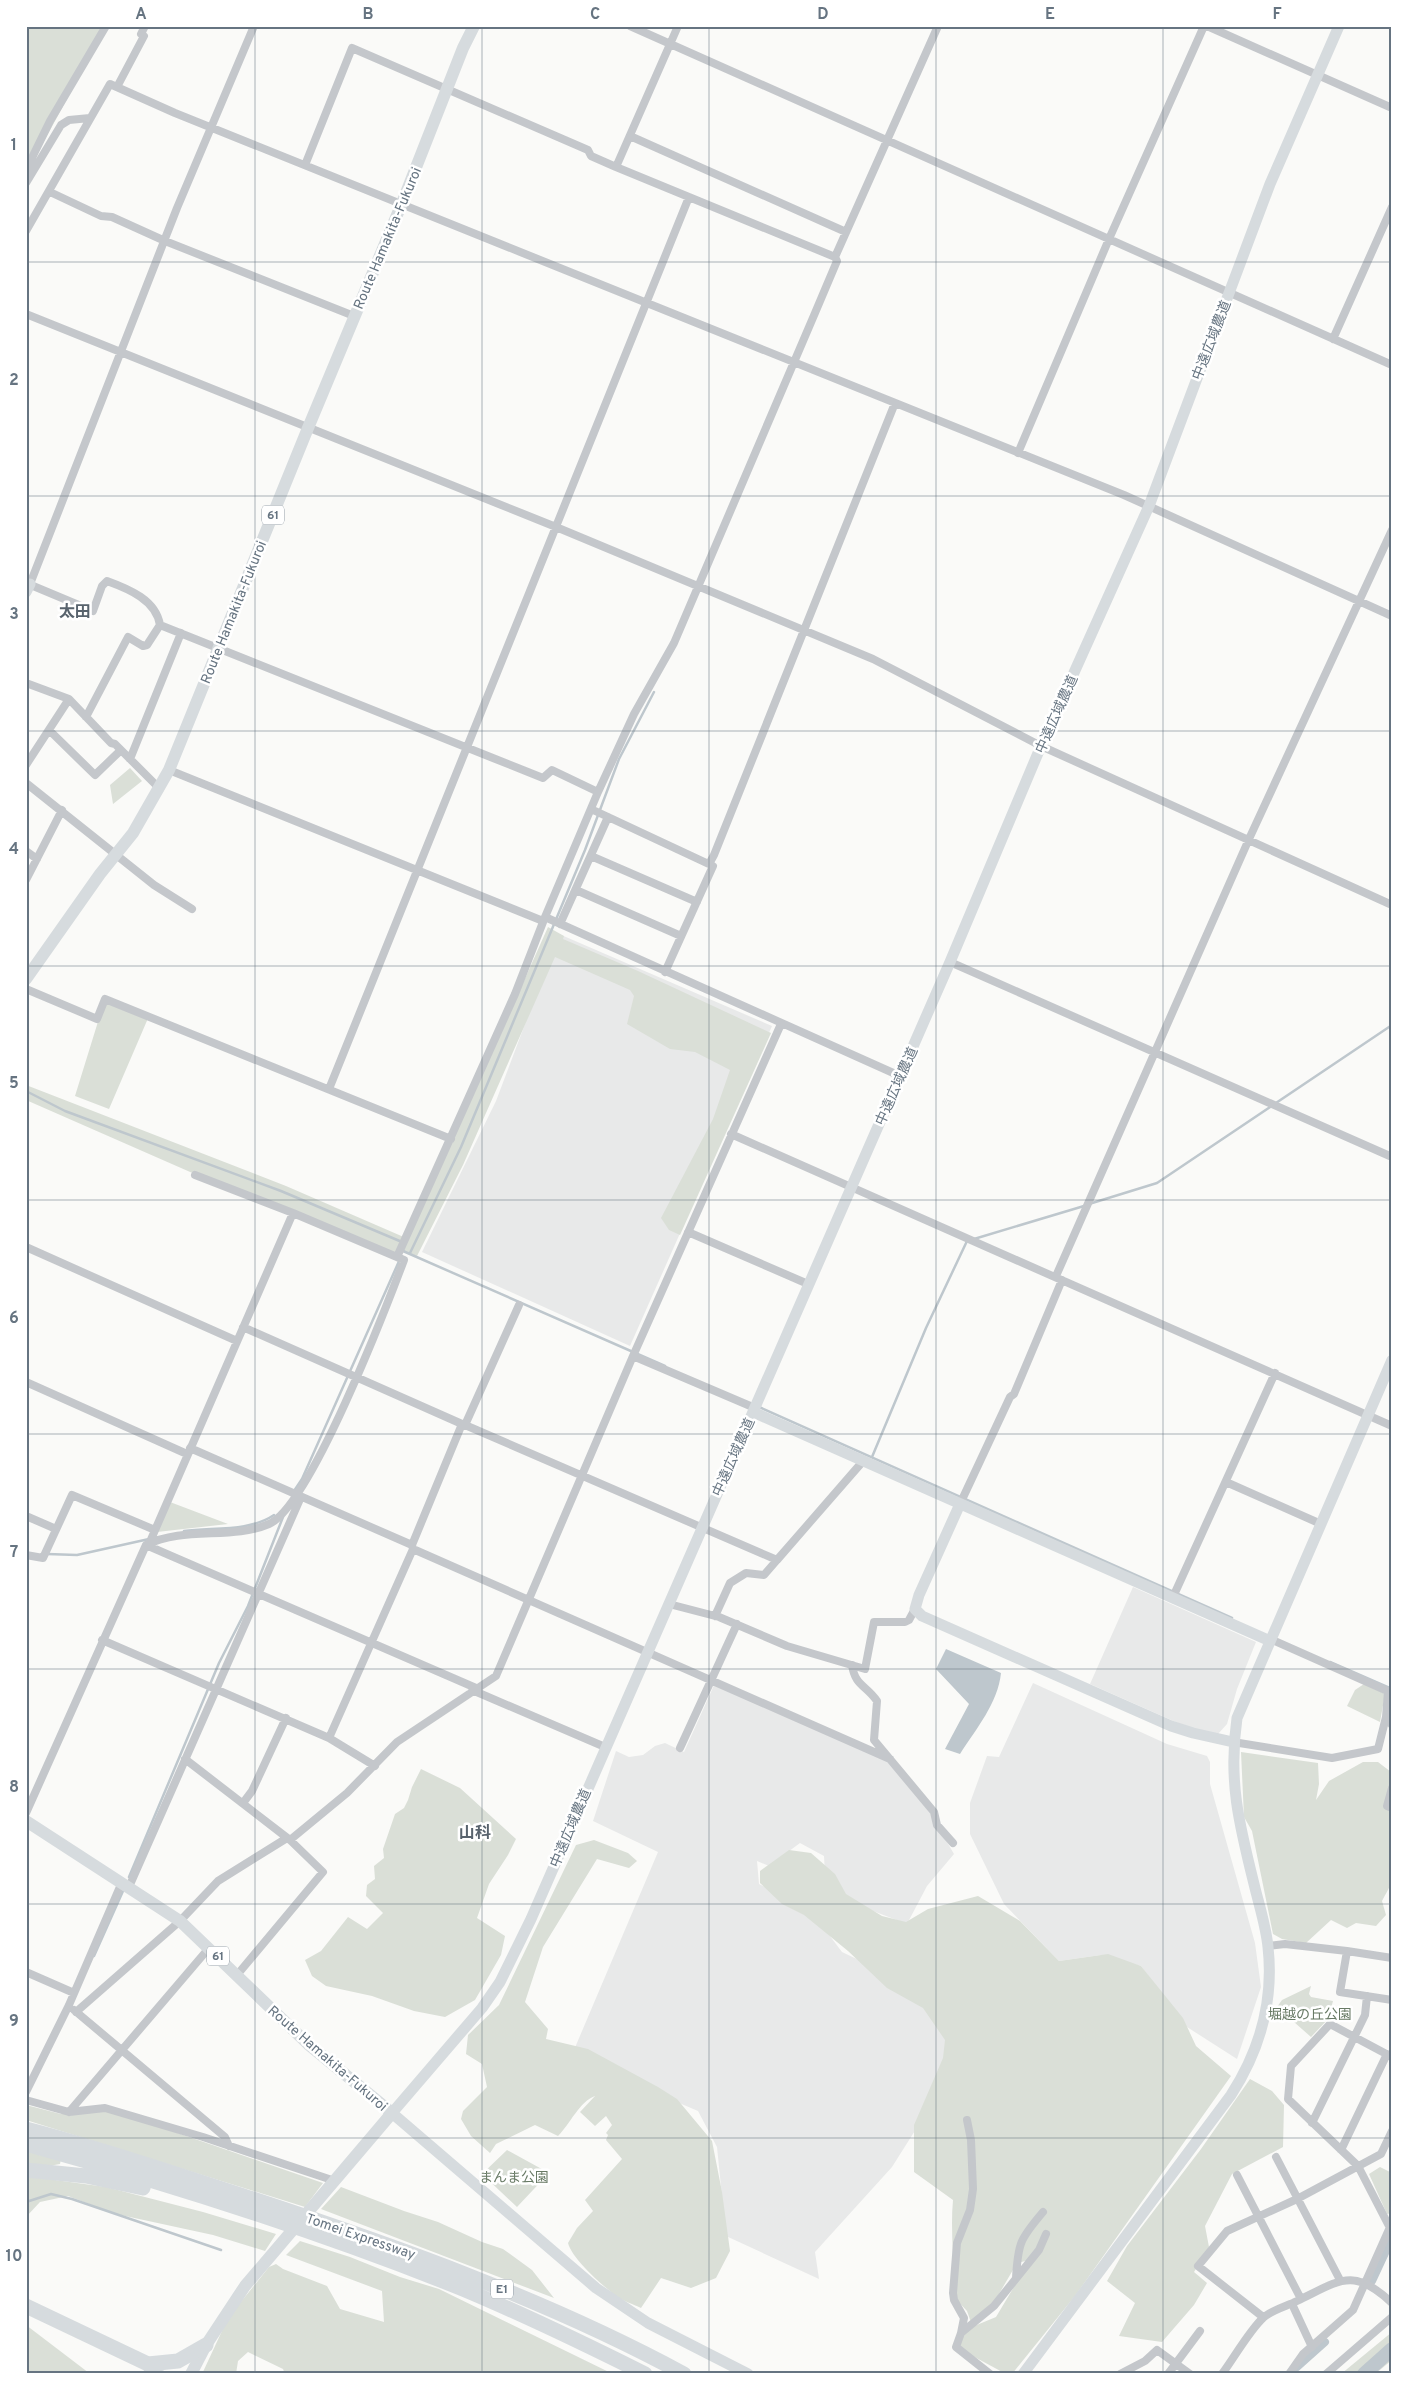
<svg xmlns="http://www.w3.org/2000/svg" width="1418" height="2400" font-family="Overpass,'Noto Sans JP',sans-serif">
<style>
.built{fill:#e8e9e9}
.green{fill:#dadfd7}
.water{fill:#bec7cd}
.lines{fill:none;stroke-linecap:round;stroke-linejoin:round}
.stream{stroke:#bec7cd;stroke-width:2.5}
.canal{stroke:#bec7cd;stroke-width:8}
.river{stroke:#bec7cd;stroke-width:14}
.street{stroke:#c4c7cb;stroke-width:8}
.secondary{stroke:#d6dbde;stroke-width:11}
.primary{stroke:#d6dbde;stroke-width:12}
.highway{stroke:#d6dbde;stroke-width:15}
.grid{fill:none;stroke:#667481;stroke-width:1;stroke-opacity:0.55}
.labels{text-anchor:middle;stroke-width:5;stroke-linejoin:round;paint-order:stroke}
.shield{fill:#fff;stroke:#949ea7;stroke-width:1}
.shield-label{font-size:12px;font-weight:bold;fill:#667481}
.street-label{font-size:14px;fill:#667481;stroke:#fff}
.park-label{font-size:14px;fill:#687a65;stroke:#fff}
.quarter-label{font-size:16px;font-weight:bold;fill:#58636d;stroke:#fff}
.neatline{fill:none;stroke:#667481;stroke-width:2}
.grid-label{font-size:16px;text-anchor:middle;font-weight:bold;fill:#667481}
</style>
<rect width="100%" height="100%" fill="#fafaf8"/>
<!-- built -->
<path class="built" d="M559 934 772 1026 630 1346 422 1252 496 1101Z
M1133 1587 1256 1642 1237 1689 1227 1724 1218 1734 1187 1727 1090 1684Z
M715 1683 889 1759 930 1813 954 1854 927 1886 907 1924 826 1893 824 1856 800 1843 769 1866 757 1861 759 1884 811 1911 842 1952 916 1987 992 2009 892 2167 815 2252 819 2279 726 2236 717 2147 698 2111 571 2057 658 1852 593 1821 616 1751 629 1757 643 1755 655 1746 665 1743 684 1752Z
M1033 1683 1167 1744 1207 1756 1210 1762V1784L1255 1943 1261 1987 1237 2059 1187 2027 1141 1966 1101 1955 1059 1961 1004 1904 970 1834V1803L987 1756 999 1757Z"/>
<!-- green -->
<path class="green" d="M26 26H107L26 174Z
M130 768 142 781 113 804 110 785Z
M548 927 564 936 563 939 638 971 771 1033 680 1235 669 1230 661 1218 713 1119 730 1070 695 1052 670 1049 627 1024 634 996 630 990 555 957 463 1165 417 1256 403 1251Z
M105 999 149 1016 109 1109 75 1096Z
M26 1085 286 1186 406 1238 399 1255 238 1193 26 1100Z
M170 1502 228 1524 157 1532Z
M1364 1684 1385 1694 1380 1722 1347 1706 1355 1690Z
M1241 1752 1318 1763 1319 1784 1316 1800 1329 1781 1363 1762H1378L1391 1772 1388 1809 1392 1811V1864L1389 1870C1396 1880 1387 1891 1382 1901L1386 1915 1376 1926 1356 1923 1347 1928 1331 1920 1306 1943 1282 1939 1273 1934 1252 1831 1244 1817Z
M421 1769 460 1788 516 1839 508 1855 489 1884 477 1918 505 1936 501 1955 475 2000 445 2017 414 2011 372 1996 326 1986 312 1976 305 1960 321 1951 348 1917 367 1929 383 1913 366 1896 367 1885 375 1879 374 1866 384 1858 383 1849 395 1814 404 1808 408 1800 412 1787Z
M594 1840 628 1853 637 1861 629 1868 597 1859 543 1947 525 2002 548 2029 546 2039 588 2049 658 2087 677 2099 712 2141 722 2192 730 2251 716 2278 691 2288 661 2278 641 2308C633 2304 623 2301 616 2296 602 2285 572 2259 568 2243L577 2228 593 2211 585 2200 622 2159 606 2140 608 2135 606 2133 612 2125 606 2116 595 2126 580 2112 595 2096C580 2101 570 2124 558 2136L535 2125 496 2144 490 2153 471 2136 461 2119 463 2111 487 2087 482 2064 466 2054 468 2035 499 2005 576 1845Z
M789 1850 811 1853 835 1874 846 1894 882 1916 906 1922 928 1909 978 1896 1020 1921 1059 1961 1108 1954 1141 1966 1183 2018 1196 2046 1231 2076 1075 2296 1012 2374H1006L956 2347 967 2329 996 2317 1030 2260 1017 2263 989 2311 972 2325 967 2311 953 2296C955 2263 950 2232 953 2200L914 2172V2125L943 2058 945 2040 923 2008 887 1988 848 1951 804 1915 782 1904 760 1883V1871Z
M1311 1986 1309 1994 1311 1997 1333 2001 1328 2019 1311 2037 1277 2007 1282 2000Z
M1250 2079 1272 2091 1284 2105 1283 2147 1232 2174 1205 2226 1209 2247 1194 2272 1207 2283 1194 2305 1162 2342 1119 2336 1135 2303 1107 2281 1127 2246 1201 2149Z
M26 2105 61 2114 105 2108 323 2183 305 2207 26 2120Z
M507 2150 549 2173 517 2207 482 2174Z
M26 2151 61 2159 60 2164 26 2170Z
M1380 2167 1392 2173V2213L1387 2214 1369 2174Z
M26 2176 106 2187 203 2212 276 2234 265 2251 213 2235 116 2214 68 2196 40 2202 26 2217Z
M341 2187 404 2211 438 2222 482 2242 503 2249 532 2270 554 2298 321 2209Z
M300 2241 350 2257 400 2277 439 2289 613 2374H285L283 2369 248 2352 238 2361 236 2374H202L228 2318 269 2267 276 2264 283 2269 327 2286 340 2309 384 2322 382 2291 286 2255Z
M26 2325 89 2373V2374H33L26 2369Z
M1392 2332V2360L1375 2374H1341Z"/>
<!-- water -->
<path class="water" d="M946 1649 1001 1673C998 1703 976 1729 960 1754L945 1749 969 1704 936 1669Z"/>
<g class="lines">
<!-- stream -->
<path class="stream" d="M26 1091 65 1111 281 1191 402 1242
M1089 1204 1157 1183 1392 1025
M974 1239 1084 1206
M403 1251 665 1366
M410 1253 461 1147 585 850 619 759 654 692
M759 1407 1232 1618
M872 1457 926 1328 967 1241
M294 1491 302 1479 400 1259
M184 1531C213 1527 249 1532 274 1515
M47 1554 77 1555 149 1539
M1330 1662 1392 1689
M129 1877 219 1663 248 1606 283 1517
M94 1956 123 1891
M26 2202 51 2194 72 2199 221 2250"/>
<!-- canal -->
<path class="canal" d="M1372 2281 1392 2238
M1297 2367 1325 2342"/>
<!-- river -->
<path class="river" d="M1364 2374 1392 2349"/>
<!-- street -->
<path class="street" d="M630 26 1392 365
M1207 26 1392 108
M117 87 144 36 141 34 145 26
M630 136 846 232
M305 165 352 48 588 150 591 156 616 167 835 257
M616 167 678 26
M26 170 50 121 106 26
M26 183 61 125 69 120 90 118
M50 192 101 216 112 217 165 241 354 316
M26 231 110 84 175 113 1124 495 1392 616
M26 314 556 527 873 659 1041 746 1392 905
M1333 339 1392 207
M1018 453 1109 239 1204 26
M26 583 93 611 102 586 107 581C129 589 156 600 160 625L147 645 143 646 128 637 86 717
M30 584 177 208 254 26
M160 625 543 778 552 770 598 792
M26 683 69 699 111 743 115 744 160 789
M49 730 95 775 121 750
M130 759 181 633
M26 765 69 699
M169 770 543 921
M26 783 154 885 192 909
M591 809 713 866 665 972
M26 851 37 859
M591 856 697 902
M709 864 714 855 895 403
M26 880 62 810
M576 890 681 936
M545 917 900 1076
M560 924 608 817
M950 962 1392 1157
M26 989 97 1019 105 999 451 1139
M329 1089 689 197
M731 1134 1392 1426
M688 1232 808 1284
M26 1247 237 1341
M397 1257 515 994 545 917 598 792 634 714 674 643 815 313 837 261 835 257 938 26
M1056 1276 1249 839 1392 530
M243 1327 462 1424
M633 1356 755 1408
M26 1382 187 1454
M465 1425 777 1560 864 1460
M190 1448 412 1545
M1226 1482 1321 1524
M960 1504 1010 1397 1014 1394 1062 1280
M26 1516 56 1529
M149 1544 293 1213
M146 1545C184 1526 232 1540 269 1524 310 1506 386 1308 404 1260L293 1213 195 1175
M413 1549 890 1759
M26 1555 43 1558 72 1495 155 1530
M1173 1597 1275 1373
M669 1604 719 1617 787 1646 865 1669 874 1622H905L909 1620 915 1609
M715 1616 730 1583 746 1573 764 1575 777 1560
M1270 1639 1392 1693
M102 1640 329 1738 375 1766
M852 1665C855 1686 866 1685 877 1701L874 1740 934 1812 937 1825 953 1843
M472 1690 605 1747
M1388 1691 1386 1717 1392 1725
M329 1738 413 1549 412 1545 462 1424 465 1425 519 1305
M1233 1742 1332 1758 1378 1749 1386 1717
M680 1748 737 1624
M185 1759 290 1840 323 1872 237 1975
M1392 1788 1387 1806 1392 1808
M243 1803 252 1791 286 1718
M26 1813 146 1545 476 1688
M290 1840 347 1793 397 1742 496 1676 633 1356 781 1024
M129 1887 301 1497
M1268 1946 1285 1944 1347 1951 1340 1992 1392 2000
M1347 1951 1392 1958
M26 1972 74 1993
M74 2010 225 2137 229 2146
M76 2012 180 1921 218 1881 287 1838
M26 2092 69 2005 122 1882
M26 2100 69 2112 105 2108 203 2137 335 2181
M69 2112 209 1948
M1312 2123 1365 2015 1367 1996
M1341 2150 1387 2054
M1276 2157 1340 2280
M1237 2175 1301 2299
M1390 2228 1358 2166 1288 2099 1291 2066 1330 2024 1392 2057
M1016 2278C1018 2243 1020 2239 1043 2212
M1292 2304 1312 2347
M1263 2317 1198 2266 1227 2231 1297 2199 1381 2154 1392 2131
M961 2333 964 2318 954 2300 953 2293 957 2243 970 2210 973 2189 971 2140 967 2120
M990 2374 956 2347 961 2333 994 2306 1039 2250 1046 2234
M1120 2374 1145 2361 1157 2350 1190 2374
M1168 2374 1200 2331
M1222 2374C1234 2358 1249 2331 1263 2318 1271 2310 1287 2306 1297 2301 1339 2281 1353 2266 1392 2303
M1289 2374 1303 2354 1353 2310 1391 2225
M1326 2374 1392 2317"/>
<!-- secondary -->
<path class="secondary" d="M26 592 30 584
M753 1412 1270 1641
M960 1504 919 1595 915 1609 922 1616 1171 1726 1193 1733 1233 1742
M748 2374 648 2323 596 2288 392 2113 482 2008 500 1982 531 1919 950 962 1041 746 1149 506 1270 184 1339 26
M1023 2374 1231 2095C1260 2050 1274 2001 1268 1947 1266 1926 1259 1905 1254 1884 1239 1824 1228 1780 1237 1718L1392 1360"/>
<!-- primary -->
<path class="primary" d="M26 979 100 874 133 833 169 770 308 428 402 203 463 48 474 26
M26 1821 180 1921 308 2044 392 2113 245 2286 206 2345 191 2374"/>
<!-- highway -->
<path class="highway" d="M26 2129C103 2149 178 2175 253 2199 401 2248 547 2300 684 2374
M26 2144C174 2185 321 2232 463 2289 525 2315 585 2344 645 2374
M26 2170 86 2176 143 2188
M26 2306 148 2364 157 2374
M148 2364 178 2361 206 2345"/>
</g>
<!-- grid -->
<path class="grid" d="M255 26V2374M482 26V2374M709 26V2374M936 26V2374M1163 26V2374M26 262H1392M26 496H1392M26 731H1392M26 966H1392M26 1200H1392M26 1434H1392M26 1669H1392M26 1904H1392M26 2138H1392"/>
<g class="labels">
<!-- shield labels -->
<g class="shield">
<rect x="262" y="505.5" width="22" height="19" rx="4"/>
<rect x="207" y="1946.5" width="22" height="19" rx="4"/>
<rect x="491" y="2279.5" width="22" height="19" rx="4"/>
</g>
<g class="shield-label">
<text x="273" y="519">61</text>
<text x="218" y="1960">61</text>
<text x="502" y="2293">E1</text>
</g>
<!-- street labels -->
<g class="street-label">
<text transform="translate(387 238) rotate(-67)" y="5">Route Hamakita-Fukuroi</text>
<text transform="translate(1211 340) rotate(-69)" y="5">中遠広域農道</text>
<text transform="translate(233 612) rotate(-68)" y="5">Route Hamakita-Fukuroi</text>
<text transform="translate(1056 714) rotate(-66)" y="5">中遠広域農道</text>
<text transform="translate(896 1086) rotate(-66)" y="5">中遠広域農道</text>
<text transform="translate(733 1457) rotate(-66)" y="5">中遠広域農道</text>
<text transform="translate(570 1828) rotate(-67)" y="5">中遠広域農道</text>
<text transform="translate(328 2058) rotate(41)" y="5">Route Hamakita-Fukuroi</text>
<text transform="translate(361 2236) rotate(19)" y="5">Tomei Expressway</text>
</g>
<!-- park labels -->
<g class="park-label">
<text x="1310" y="2019">堀越の丘公園</text>
<text x="514" y="2182">まんま公園</text>
</g>
<!-- quarter labels -->
<g class="quarter-label">
<text x="75" y="617">太田</text>
<text x="475" y="1838">山科</text>
</g>
</g>
<!-- border -->
<rect width="1418" height="2400" fill="none" stroke="#ffffff" stroke-width="55"/>
<rect x="28" y="28" width="1362" height="2344" class="neatline"/>
<g class="grid-label">
<text x="141" y="19">A</text>
<text x="368" y="19">B</text>
<text x="595" y="19">C</text>
<text x="823" y="19">D</text>
<text x="1050" y="19">E</text>
<text x="1277" y="19">F</text>
<text x="14" y="150">1</text>
<text x="14" y="385">2</text>
<text x="14" y="619">3</text>
<text x="14" y="854">4</text>
<text x="14" y="1088">5</text>
<text x="14" y="1323">6</text>
<text x="14" y="1557">7</text>
<text x="14" y="1792">8</text>
<text x="14" y="2026">9</text>
<text x="14" y="2261">10</text>
</g>
</svg>
